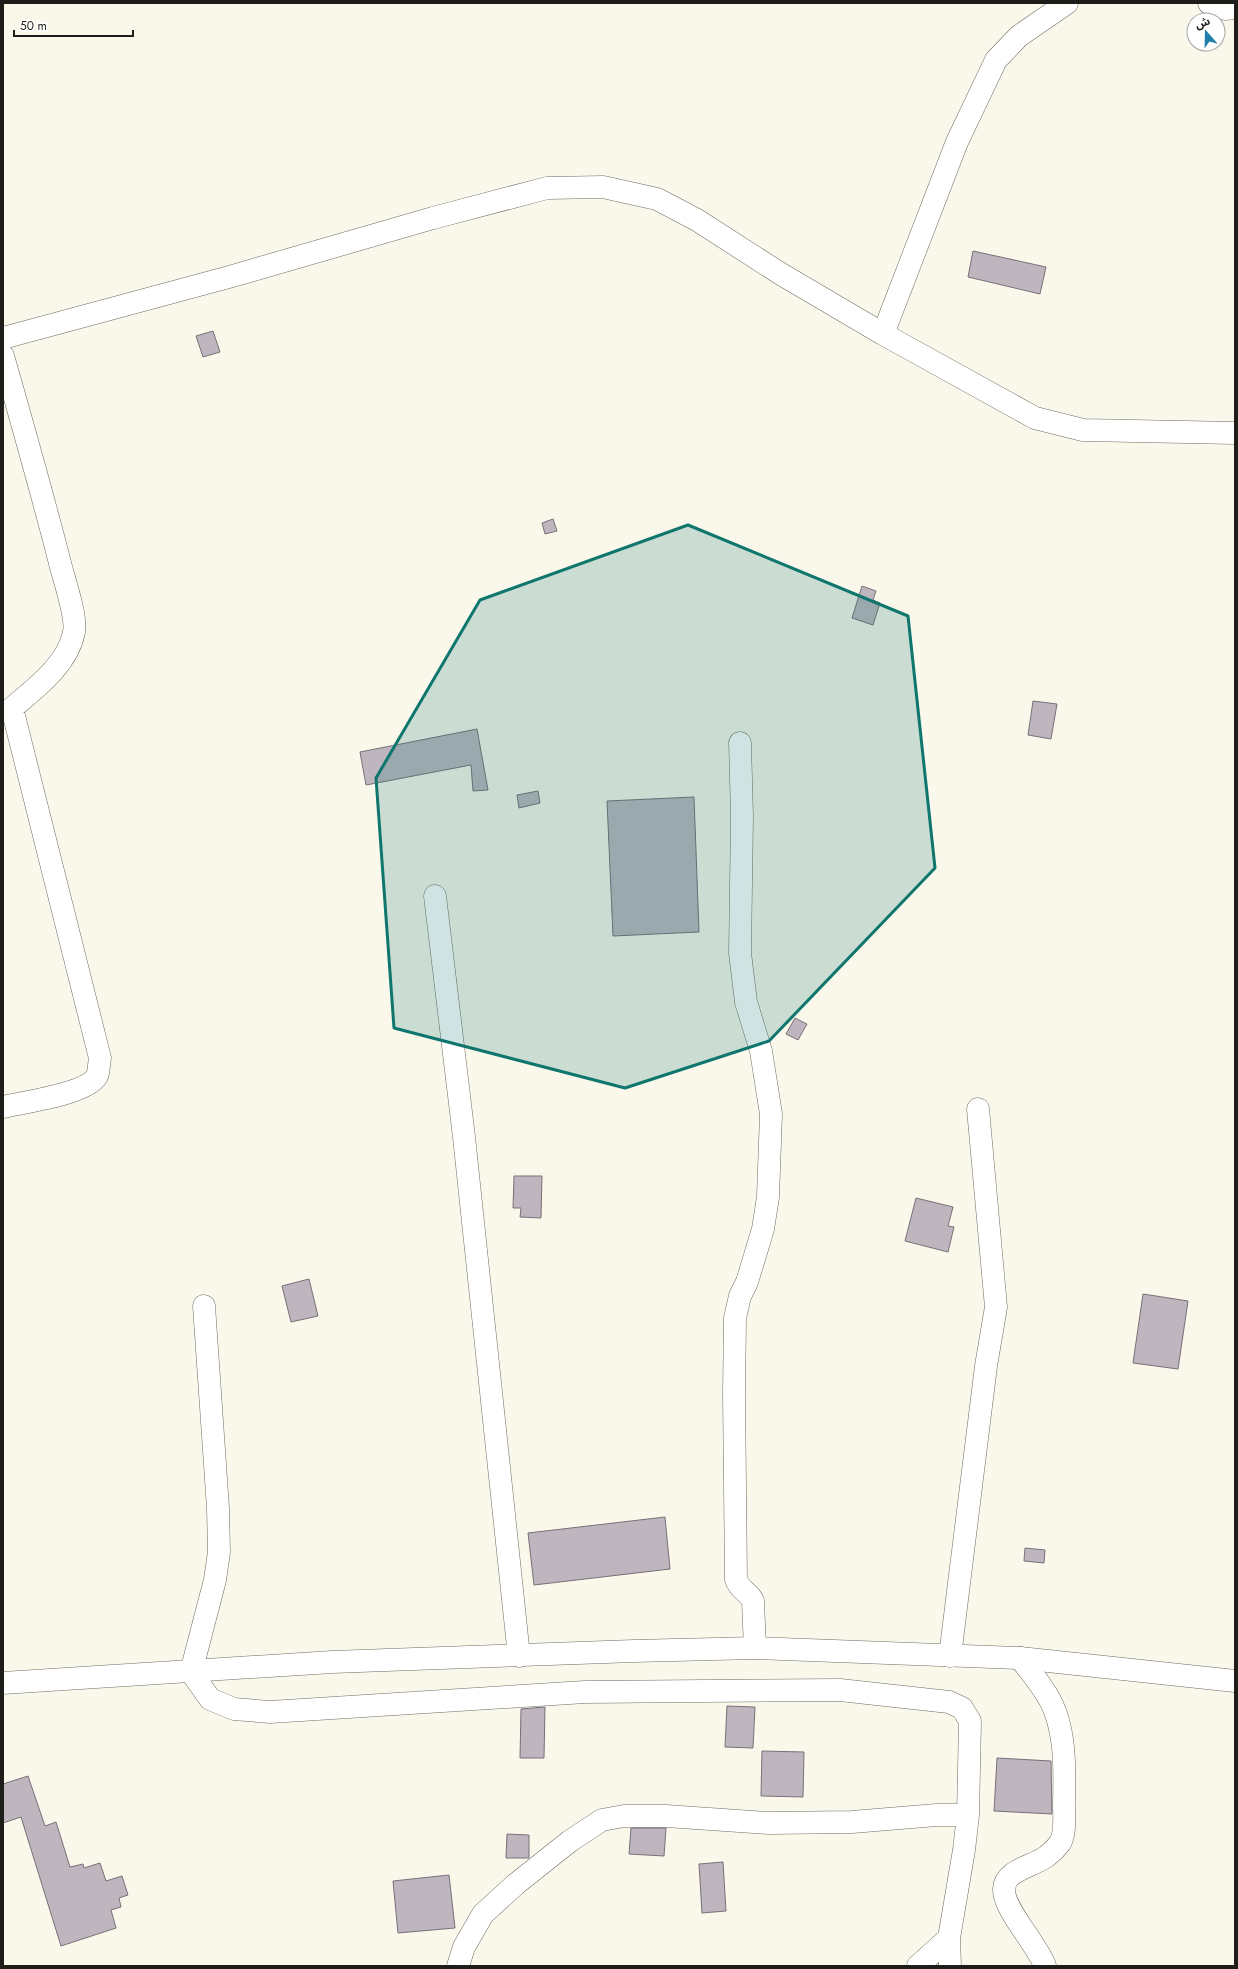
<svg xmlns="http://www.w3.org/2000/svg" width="1238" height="1969" font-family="Jost,'Noto Sans Arabic',sans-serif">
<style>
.building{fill:#beb5be;stroke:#787078}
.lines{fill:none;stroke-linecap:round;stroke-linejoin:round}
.minor-casing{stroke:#6e6c62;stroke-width:23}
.major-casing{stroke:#6e6c62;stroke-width:23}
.minor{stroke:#fff;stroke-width:22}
.major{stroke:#fff;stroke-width:22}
.marked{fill:#0f766e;fill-opacity:0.2;stroke:#0f766e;stroke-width:3;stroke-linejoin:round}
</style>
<rect width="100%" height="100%" fill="#faf7eb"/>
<!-- building -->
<path class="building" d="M973 251 1046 267 1040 294 968 277Z
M213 331 220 352 203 357 196 336Z
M553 519 557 531 545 534 542 523Z
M862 586 876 591 873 600 880 603 873 625 852 618Z
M1033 701 1057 704 1051 739 1028 735Z
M477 729 488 790 473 791 471 765 366 785 360 752Z
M538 791 540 803 519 808 517 795Z
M694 797 699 932 613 936 607 801Z
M795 1018 807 1024 798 1040 786 1034Z
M514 1176H542L541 1218 520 1217 521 1208H513Z
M916 1198 953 1207 948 1226 954 1227 948 1252 905 1241Z
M309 1279 318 1316 291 1322 282 1286Z
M1143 1294 1188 1301 1178 1369 1133 1363Z
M665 1517 670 1569 534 1585 528 1533Z
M1025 1548 1045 1550 1044 1563 1024 1561Z
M727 1706 755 1707 753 1748 725 1747Z
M545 1707 544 1758H520L521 1709Z
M762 1751 804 1752 803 1797 761 1796Z
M997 1758 1051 1761 1052 1814 994 1811Z
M28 1776 45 1826 56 1822 70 1867 83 1864 84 1868 100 1863 106 1881 122 1876 128 1895 119 1898 121 1907 111 1910 116 1928 61 1946 21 1817 3 1823V1784Z
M631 1828H666L664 1856 629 1854Z
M507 1834 529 1835V1858H506Z
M723 1862 726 1911 702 1913 699 1864Z
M449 1875 455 1928 398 1933 393 1881Z"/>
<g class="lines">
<defs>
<path id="minor" d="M1209 3 1225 9 1235 8
M883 334 957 142 996 60 1019 36 1067 3
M3 338 229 277 433 218 547 188 603 187 657 199 697 220 781 274 883 334 1035 418 1083 430 1235 433
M3 356C23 426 43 496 61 567 65 582 77 618 74 632 68 664 36 688 12 708L100 1058C99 1063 99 1072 97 1076 87 1094 24 1102 3 1107
M740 743 742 816 740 953 746 1002 761 1051 771 1114 768 1197 763 1229 747 1282 740 1296 735 1318 734 1393 736 1579C739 1590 749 1592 753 1601L755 1648
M435 896 464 1137 519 1656
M204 1306 218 1508 219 1552 215 1580 191 1672 210 1699 234 1709 270 1712 585 1692 840 1690 949 1702 962 1708 970 1721 968 1815 964 1850 949 1938 950 1966
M950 1656 986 1366 996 1307 978 1109
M1020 1658C1029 1670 1039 1682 1047 1695 1066 1725 1065 1769 1064 1804 1064 1815 1066 1833 1060 1843 1057 1847 1051 1853 1047 1856 1035 1866 1003 1870 1004 1890 1004 1910 1037 1944 1045 1966
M458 1966 464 1947 483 1914 516 1884 570 1841 602 1820 624 1816H666L769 1823 852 1822 937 1815H968
M918 1966 949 1938"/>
<path id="major" d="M3 1683 332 1662 634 1651 755 1648 1020 1658 1235 1681"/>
</defs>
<!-- minor casing -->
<use href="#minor" class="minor-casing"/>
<!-- major casing -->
<use href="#major" class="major-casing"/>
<!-- minor -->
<use href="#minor" class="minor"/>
<!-- major -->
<use href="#major" class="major"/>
</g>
<!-- marked area -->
<path class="marked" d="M688 525 908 616 935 868 769 1041 625 1088 394 1028 376 778 480 600Z"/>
<!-- border -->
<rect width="1238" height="1969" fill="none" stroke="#1e1d19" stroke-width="8"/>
<!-- north arrow -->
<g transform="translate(1206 32) rotate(340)"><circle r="19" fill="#ffffff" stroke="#a5a5a3"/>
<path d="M0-3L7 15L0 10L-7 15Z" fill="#1e7fab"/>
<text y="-6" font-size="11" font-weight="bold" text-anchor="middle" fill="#1e1d19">ش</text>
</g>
<!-- scale -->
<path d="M14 30v6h119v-6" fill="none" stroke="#1e1d19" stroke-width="2"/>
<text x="20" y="30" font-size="12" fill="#1e1d19" stroke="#ffffff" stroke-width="3" paint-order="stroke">50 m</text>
</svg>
